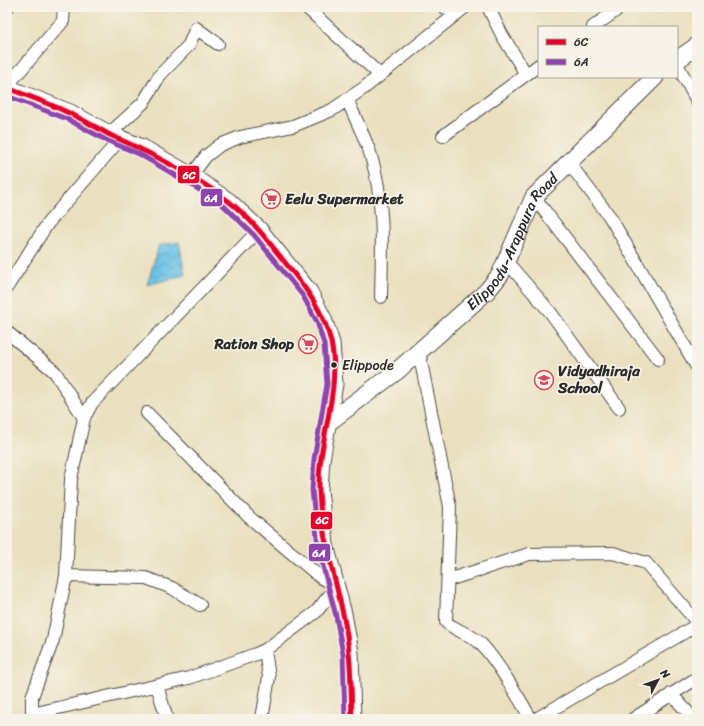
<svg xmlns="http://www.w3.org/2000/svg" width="704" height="726" font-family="Sriracha,sans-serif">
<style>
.water{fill:url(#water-waves);stroke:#497688}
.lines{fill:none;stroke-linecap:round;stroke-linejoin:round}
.street-casing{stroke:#484641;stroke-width:14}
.secondary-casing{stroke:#484641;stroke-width:19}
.street{stroke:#fff;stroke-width:12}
.secondary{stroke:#fff;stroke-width:17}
.bus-1-casing{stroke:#f7f3e8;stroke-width:8}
.bus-2-casing{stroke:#f7f3e8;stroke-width:8}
.bus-1{stroke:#e4002b;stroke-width:5}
.bus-2{stroke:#8e44ad;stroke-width:5}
.bus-dot{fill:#2b2b2b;stroke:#f7f3e8;stroke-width:1.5}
.labels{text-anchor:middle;stroke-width:3.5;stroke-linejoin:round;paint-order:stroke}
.bus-label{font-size:14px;fill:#2b2b2b;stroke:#f7f3e8;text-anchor:start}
.poi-label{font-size:15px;font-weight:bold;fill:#2b2b2b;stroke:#f7f3e8;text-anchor:start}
.street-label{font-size:15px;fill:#2b2b2b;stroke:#f7f3e8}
.line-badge{stroke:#f7f3e8;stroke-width:1.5}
.badge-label{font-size:11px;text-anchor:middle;font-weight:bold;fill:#fff}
</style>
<defs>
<pattern id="water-waves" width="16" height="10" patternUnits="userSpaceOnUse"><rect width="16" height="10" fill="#67c1e5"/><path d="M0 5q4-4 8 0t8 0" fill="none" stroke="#559dba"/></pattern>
</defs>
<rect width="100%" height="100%" fill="#f7f3e8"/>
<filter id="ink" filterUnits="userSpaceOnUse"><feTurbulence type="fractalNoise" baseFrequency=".025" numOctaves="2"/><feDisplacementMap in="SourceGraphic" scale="8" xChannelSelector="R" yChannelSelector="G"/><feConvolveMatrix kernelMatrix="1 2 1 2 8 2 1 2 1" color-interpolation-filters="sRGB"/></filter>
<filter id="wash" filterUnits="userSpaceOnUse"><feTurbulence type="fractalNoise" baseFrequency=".012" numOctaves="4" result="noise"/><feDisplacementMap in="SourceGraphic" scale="16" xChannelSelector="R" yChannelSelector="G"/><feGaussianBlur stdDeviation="0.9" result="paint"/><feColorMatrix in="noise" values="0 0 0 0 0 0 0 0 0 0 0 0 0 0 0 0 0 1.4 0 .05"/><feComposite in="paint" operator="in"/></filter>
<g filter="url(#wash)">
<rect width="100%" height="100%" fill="#eae0bf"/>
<!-- water -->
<path class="water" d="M179 242 185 275 147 285 159 245Z"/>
</g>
<g filter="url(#ink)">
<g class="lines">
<defs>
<path id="street" d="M306 7 379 74
M444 7 458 13
M488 7 502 35 526 74
M7 8 8 7
M593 27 621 7
M677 64 697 101
M7 86 63 21 64 7
M347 99C355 118 365 137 371 156 385 202 382 250 381 297
M109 134 143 103 160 75 189 45 196 28 218 44
M443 136 539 65
M569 163 610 217 697 367
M191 176 206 156 220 145 240 137 293 126 332 110 364 88 465 7
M534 197 658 359
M506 261 551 313 619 408
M7 287 48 223 121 138
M7 332 55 372 84 418
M419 352 450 507 446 622C456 631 471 634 480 643 497 660 519 698 531 719
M66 576 146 578 172 588 200 605
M448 580 529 554 613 553 646 563 697 622
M157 686 167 719
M671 694 694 719
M32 714 189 678 256 654 265 650 316 612 337 586 320 577 249 517 147 413
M35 719 32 714V697L53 640 66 576 71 479 84 418 92 403 259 230
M262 719 269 677 265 650
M536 719 697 625
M633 719 697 678"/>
<g id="secondary">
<path d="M677 60 697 46"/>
<path d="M7 88 70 113 109 134 142 148 191 176 228 201 259 230 309 292 323 319 331 343 334 384 321 460 319 490 325 545 343 614 350 653 352 719"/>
<path id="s1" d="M329 422 397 371 487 291 500 275 534 197 655 77"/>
</g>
</defs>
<!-- street casing -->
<use href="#street" class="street-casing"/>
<!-- secondary casing -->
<use href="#secondary" class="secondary-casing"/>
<!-- street -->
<use href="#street" class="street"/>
<!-- secondary -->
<use href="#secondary" class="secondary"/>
<defs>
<path id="bus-1" d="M7 88C28 96 51 104 71 114 84 120 97 128 110 135 151 153 191 173 227 200 251 218 269 242 287 265 306 288 324 312 331 342 342 392 317 441 319 491 321 535 334 572 343 614 351 649 351 684 352 719"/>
<path id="bus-2" d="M7 96 67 119 106 140 139 154 187 182 224 206 254 235 303 296 317 322 324 344 327 384 314 459 312 490 318 547 336 616 343 654 345 719"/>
</defs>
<!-- bus-1 casing -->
<use href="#bus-1" class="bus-1-casing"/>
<!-- bus-2 casing -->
<use href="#bus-2" class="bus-2-casing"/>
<!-- bus-1 -->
<use href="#bus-1" class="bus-1"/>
<!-- bus-2 -->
<use href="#bus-2" class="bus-2"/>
</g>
</g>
<!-- icons -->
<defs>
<symbol id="supermarket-ring" viewBox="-11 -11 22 22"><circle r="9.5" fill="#f7f3e8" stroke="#d1495b" stroke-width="1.5"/><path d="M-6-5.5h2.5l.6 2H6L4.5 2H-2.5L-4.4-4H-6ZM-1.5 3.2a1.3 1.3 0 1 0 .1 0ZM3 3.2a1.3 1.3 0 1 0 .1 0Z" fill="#d1495b"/></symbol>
<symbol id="school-ring" viewBox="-11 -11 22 22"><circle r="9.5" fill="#f7f3e8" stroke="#d1495b" stroke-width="1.5"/><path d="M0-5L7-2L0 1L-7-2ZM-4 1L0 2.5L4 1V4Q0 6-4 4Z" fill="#d1495b"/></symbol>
</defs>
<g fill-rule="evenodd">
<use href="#supermarket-ring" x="260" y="188" width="22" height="22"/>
<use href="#supermarket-ring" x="297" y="333" width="22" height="22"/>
<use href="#school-ring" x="533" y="369" width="22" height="22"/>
</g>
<!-- markers -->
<circle class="bus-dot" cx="334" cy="365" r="3.5"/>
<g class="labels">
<!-- bus labels -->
<g class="bus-label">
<text x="342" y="370">Elippode</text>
</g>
<!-- poi labels -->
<g class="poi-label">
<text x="285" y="204">Eelu Supermarket</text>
<text x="294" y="349" text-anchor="end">Ration Shop</text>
<text x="558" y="376">Vidyadhiraja<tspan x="558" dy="17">School</tspan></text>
</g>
<!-- street labels -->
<g class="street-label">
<text dy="5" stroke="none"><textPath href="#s1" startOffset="261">Elippodu-Arappura Road</textPath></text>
</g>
</g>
<g class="line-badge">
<rect x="177" y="165" width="23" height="19" rx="4" fill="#e4002b"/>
<rect x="200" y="188" width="23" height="19" rx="4" fill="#8e44ad"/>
<rect x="310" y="511" width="23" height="19" rx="4" fill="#e4002b"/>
<rect x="308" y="543" width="23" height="19" rx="4" fill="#8e44ad"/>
</g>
<g class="badge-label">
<text x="189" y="179">6C</text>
<text x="211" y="202">6A</text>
<text x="322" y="524">6C</text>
<text x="319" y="557">6A</text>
</g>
<!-- margin -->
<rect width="704" height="726" fill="none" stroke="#f7f3e8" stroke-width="24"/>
<!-- legend -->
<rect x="538" y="26" width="140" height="52" fill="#f7f3e8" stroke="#a5a39c"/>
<rect x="546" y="39" width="20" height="6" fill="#e4002b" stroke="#a5a39c"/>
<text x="574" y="46" font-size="12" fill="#2b2b2b">6C</text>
<rect x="546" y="59" width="20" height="6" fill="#8e44ad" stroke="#a5a39c"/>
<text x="574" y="66" font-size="12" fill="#2b2b2b">6A</text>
<!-- north arrow -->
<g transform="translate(658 680) rotate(49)" stroke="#f7f3e8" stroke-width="3" paint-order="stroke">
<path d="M0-3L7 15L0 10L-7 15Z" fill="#2b2b2b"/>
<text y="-6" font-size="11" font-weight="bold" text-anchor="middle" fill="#2b2b2b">N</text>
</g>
</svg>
